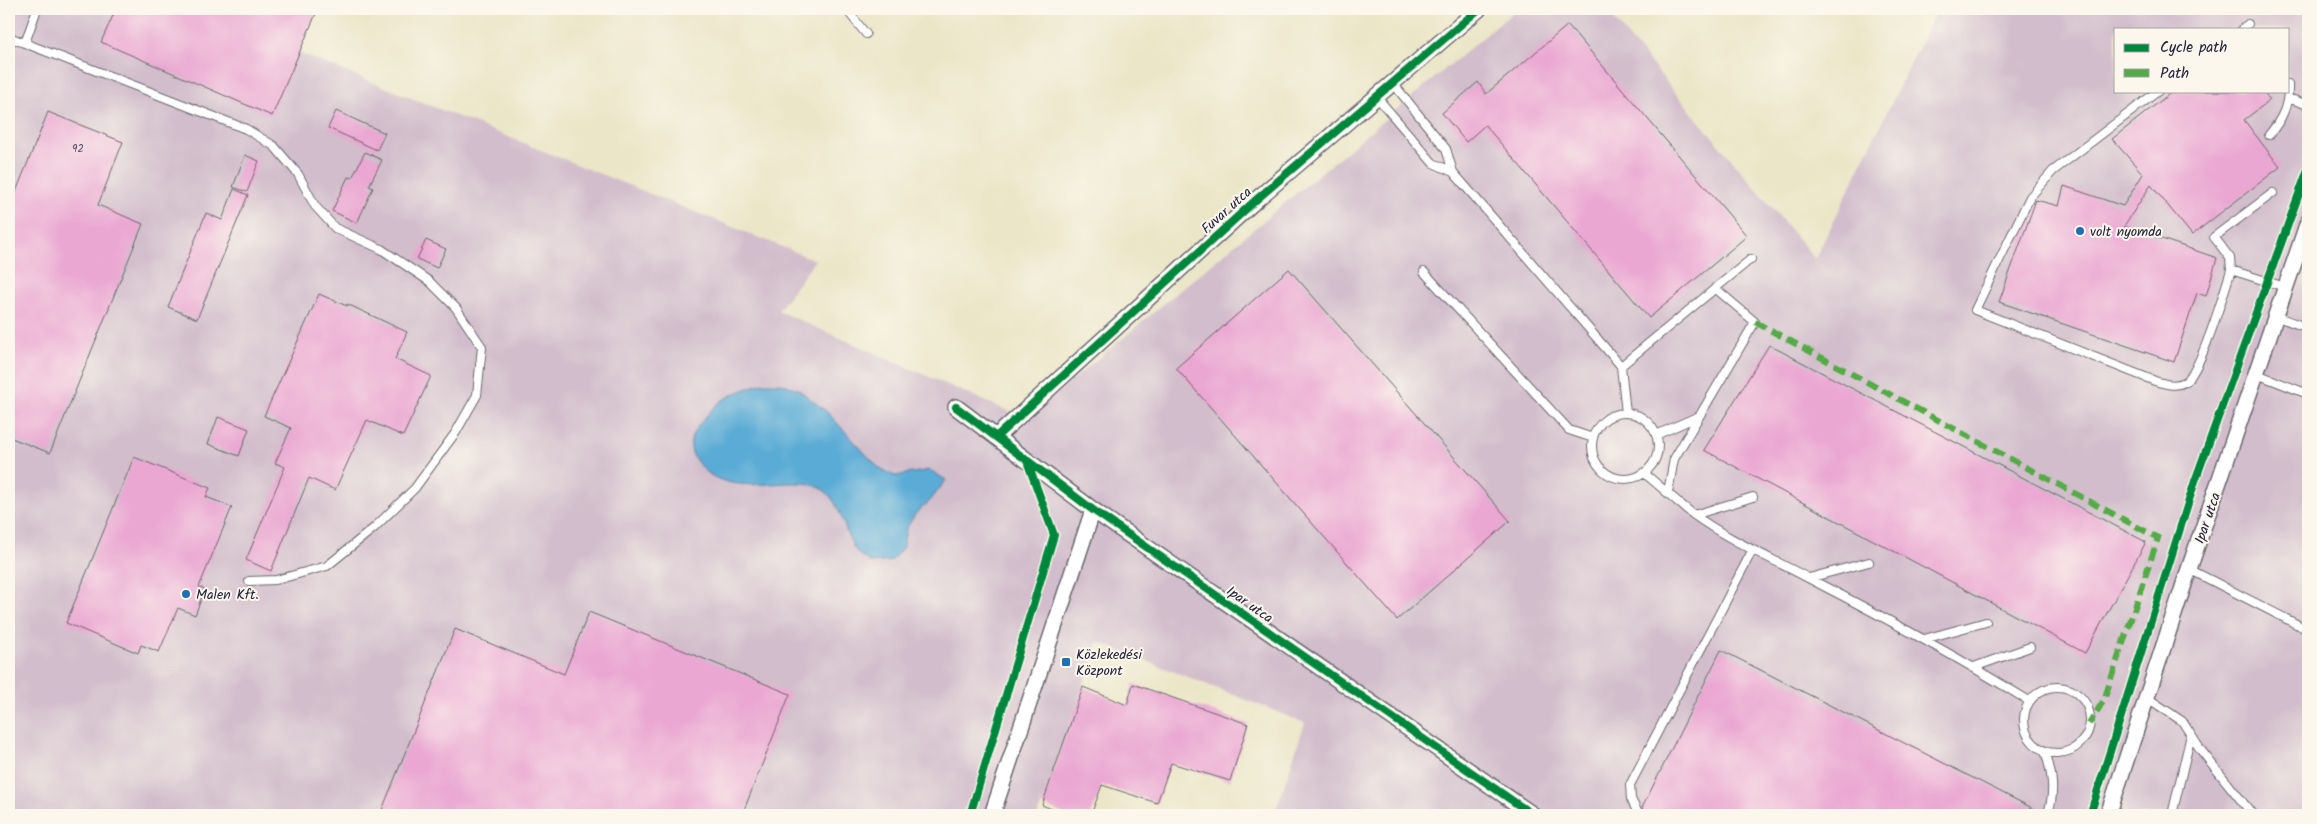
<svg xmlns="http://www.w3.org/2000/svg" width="2317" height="824" font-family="Kalam,sans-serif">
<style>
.industrial{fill:#d1bdcb;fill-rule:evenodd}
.water{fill:#5aabd5;stroke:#3e6688}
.building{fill:#eaa7d2}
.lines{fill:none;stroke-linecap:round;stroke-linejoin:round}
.service-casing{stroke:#69676d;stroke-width:10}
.minor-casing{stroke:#69676d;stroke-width:18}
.service{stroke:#fff;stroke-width:8}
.minor{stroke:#fff;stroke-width:15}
.quiet{stroke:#53aa46;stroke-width:6;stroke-dasharray:12 6;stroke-linecap:butt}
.cycleway-casing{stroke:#fbf7ec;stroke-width:11}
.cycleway{stroke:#00873e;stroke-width:8}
.poi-dot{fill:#1f6fb2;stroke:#fbf7ec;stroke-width:2}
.labels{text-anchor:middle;stroke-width:4;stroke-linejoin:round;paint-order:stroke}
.number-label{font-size:11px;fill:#544361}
.street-label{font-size:14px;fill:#22223b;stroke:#fbf7ec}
.poi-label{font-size:14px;fill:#22223b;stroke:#fbf7ec;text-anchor:start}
</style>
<rect width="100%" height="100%" fill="#fbf7ec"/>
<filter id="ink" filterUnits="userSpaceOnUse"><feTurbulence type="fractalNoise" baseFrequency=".02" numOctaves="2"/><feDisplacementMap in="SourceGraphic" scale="10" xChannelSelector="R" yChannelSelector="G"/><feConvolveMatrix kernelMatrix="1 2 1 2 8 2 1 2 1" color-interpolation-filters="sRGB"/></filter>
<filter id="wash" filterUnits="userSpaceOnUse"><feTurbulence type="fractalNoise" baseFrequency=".0096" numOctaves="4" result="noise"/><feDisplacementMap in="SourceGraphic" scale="20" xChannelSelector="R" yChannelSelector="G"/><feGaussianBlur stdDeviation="1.12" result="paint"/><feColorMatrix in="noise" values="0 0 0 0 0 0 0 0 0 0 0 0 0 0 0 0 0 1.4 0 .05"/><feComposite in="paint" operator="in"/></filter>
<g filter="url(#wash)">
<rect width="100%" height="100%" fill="#ece6c9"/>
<!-- industrial -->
<path class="industrial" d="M9 9H312L294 51 815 260 778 311 1026 419 1517 9H1605L1815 259 1935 14 1931 9H2308V815H1274L1305 723 1098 642 1038 815H9ZM2116 29H2288V91H2116Z"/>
<!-- water -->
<path class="water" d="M763 383H781L798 389 827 412 878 467 895 476 930 470 946 480 930 501 916 513 906 529 903 547 891 561 872 563C867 560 860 556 857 552 843 534 843 503 822 489 812 482 801 483 789 483 755 484 717 492 696 460 689 451 689 438 696 429 720 397 726 396 763 383Z"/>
<g id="blocks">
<!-- building -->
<path class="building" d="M116 9H318L272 116 101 42Z
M1568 25 1747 236 1649 318 1485 125 1466 142 1442 113 1478 82 1486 94Z
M2173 91H2263L2270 100 2244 120 2280 167 2192 235 2151 185 2124 226 2217 258 2206 296 2197 293 2174 362 1999 302 2036 200 2059 206 2064 186 2123 206 2143 174 2112 139Z
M336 111 385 133 377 150 328 128Z
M48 112 123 142 98 205 143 224 50 453 9 437V209Z
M365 152 382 160 369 186 373 188 357 223 332 211 348 177 352 178Z
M245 155 259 161 247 192 233 187Z
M234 189 248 195 197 319 168 307 206 213 222 220Z
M426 240 446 249 437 268 417 259Z
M1289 269 1510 521 1397 620 1176 368Z
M319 294 347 306V304L407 332 395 359 431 376 403 436 367 420 335 490 309 478 271 571 246 560 285 467 275 463 291 428 264 416Z
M1769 345 2146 542 2085 653 1704 450Z
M218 417 249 429 239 456 208 444Z
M134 457 210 488 206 497 232 507 199 587 205 589 195 615 178 608 159 652 141 645 138 653 66 623Z
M589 612 790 694 742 815H380L455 629 564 674Z
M1721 650 2042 813 2041 815H1645L1642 808Z
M1133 684 1248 724 1230 781 1171 763 1157 803 1102 785 1091 815H1066L1042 805 1083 687 1127 705Z"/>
</g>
</g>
<g filter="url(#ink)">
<use href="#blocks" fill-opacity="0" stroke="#69676d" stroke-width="1"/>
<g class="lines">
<defs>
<path id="service" d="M846 9 866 34
M2242 29 2248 24
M9 37 246 129 274 146 298 174 315 206 335 228 381 249 429 281 456 308 482 347 477 395 456 432 415 488 374 528 327 566 276 580 249 581
M25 43 37 9
M1392 82 1446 149 1453 172 1621 366 1626 413
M2158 91 2053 171 2030 197 1975 310 2155 381C2165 384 2175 387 2185 382 2201 372 2224 292 2231 270L2230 258 2214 237 2273 193
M1376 96 1433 163 1453 172
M2288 98 2308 105
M2269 135C2282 119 2289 106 2288 84
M2231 270 2285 287
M1424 272 1569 430 1593 438
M2275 316 2308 328
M1621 366 1751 259
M2257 374 2308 394
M1592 446a33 33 0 1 1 66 0a33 33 0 1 1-66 0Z
M1656 435 1699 416
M1644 473C1661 487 1677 502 1694 515 1730 541 1771 558 1810 579 1884 617 1958 657 2029 701
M1668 492 1674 459 1755 322 1715 288
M1694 515 1753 497
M2189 569 2308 630
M1809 578 1869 562
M1924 639 1986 622
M1974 667 2030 647
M2024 720a33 33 0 1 1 66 0a33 33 0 1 1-66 0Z
M2146 697 2182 721 2200 749 2253 815
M2045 751C2052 773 2056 793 2047 815
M1639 815 1631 799 1630 785 1752 551
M2172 815 2191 735"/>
<path id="minor" d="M956 407 1093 510 1533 815
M996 437 1257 199 1479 9
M992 815 1093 510
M2108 815 2189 569 2308 222"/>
</defs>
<!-- service casing -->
<use href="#service" class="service-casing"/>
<!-- minor casing -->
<use href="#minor" class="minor-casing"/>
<!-- service -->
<use href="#service" class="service"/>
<!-- minor -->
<use href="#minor" class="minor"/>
<!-- quiet -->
<path class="quiet" d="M1755 322 2158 538 2104 700 2089 724"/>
<defs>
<path id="cycleway" d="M956 407 1093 510 1533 815
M996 437 1257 199 1479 9
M970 815 1054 535 1027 461
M2090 815 2195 481 2308 169"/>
</defs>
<!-- cycleway casing -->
<use href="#cycleway" class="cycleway-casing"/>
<!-- cycleway -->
<use href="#cycleway" class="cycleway"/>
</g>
</g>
<!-- markers -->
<g class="poi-dot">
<circle cx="2080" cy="231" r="5"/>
<circle cx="186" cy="594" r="5"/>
<rect x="1061" y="657" width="10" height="10" rx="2.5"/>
</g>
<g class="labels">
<!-- number labels -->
<g class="number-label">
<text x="78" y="152">92</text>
</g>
<!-- street labels -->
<g class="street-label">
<text transform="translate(1226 210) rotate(-42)" y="5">Fuvar utca</text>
<text transform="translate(2207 518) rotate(-71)" y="5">Ipar utca</text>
<text transform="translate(1250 604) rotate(35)" y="5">Ipar utca</text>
</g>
<!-- poi labels -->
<g class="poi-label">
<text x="2090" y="236">volt nyomda</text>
<text x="196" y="599">Malen Kft.</text>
<text x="1076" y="659">Közlekedési<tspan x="1076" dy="16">Központ</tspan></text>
</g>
</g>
<!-- margin -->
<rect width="2317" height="824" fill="none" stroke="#fbf7ec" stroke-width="30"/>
<!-- legend -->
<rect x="2114" y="28" width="175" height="65" fill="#fbf7ec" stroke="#a4a2a5"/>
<rect x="2124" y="44" width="25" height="8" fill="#00873e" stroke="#a4a2a5"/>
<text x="2160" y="52" font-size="15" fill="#22223b">Cycle path</text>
<rect x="2124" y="69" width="25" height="8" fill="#53aa46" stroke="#a4a2a5"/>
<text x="2160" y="78" font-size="15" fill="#22223b">Path</text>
</svg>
